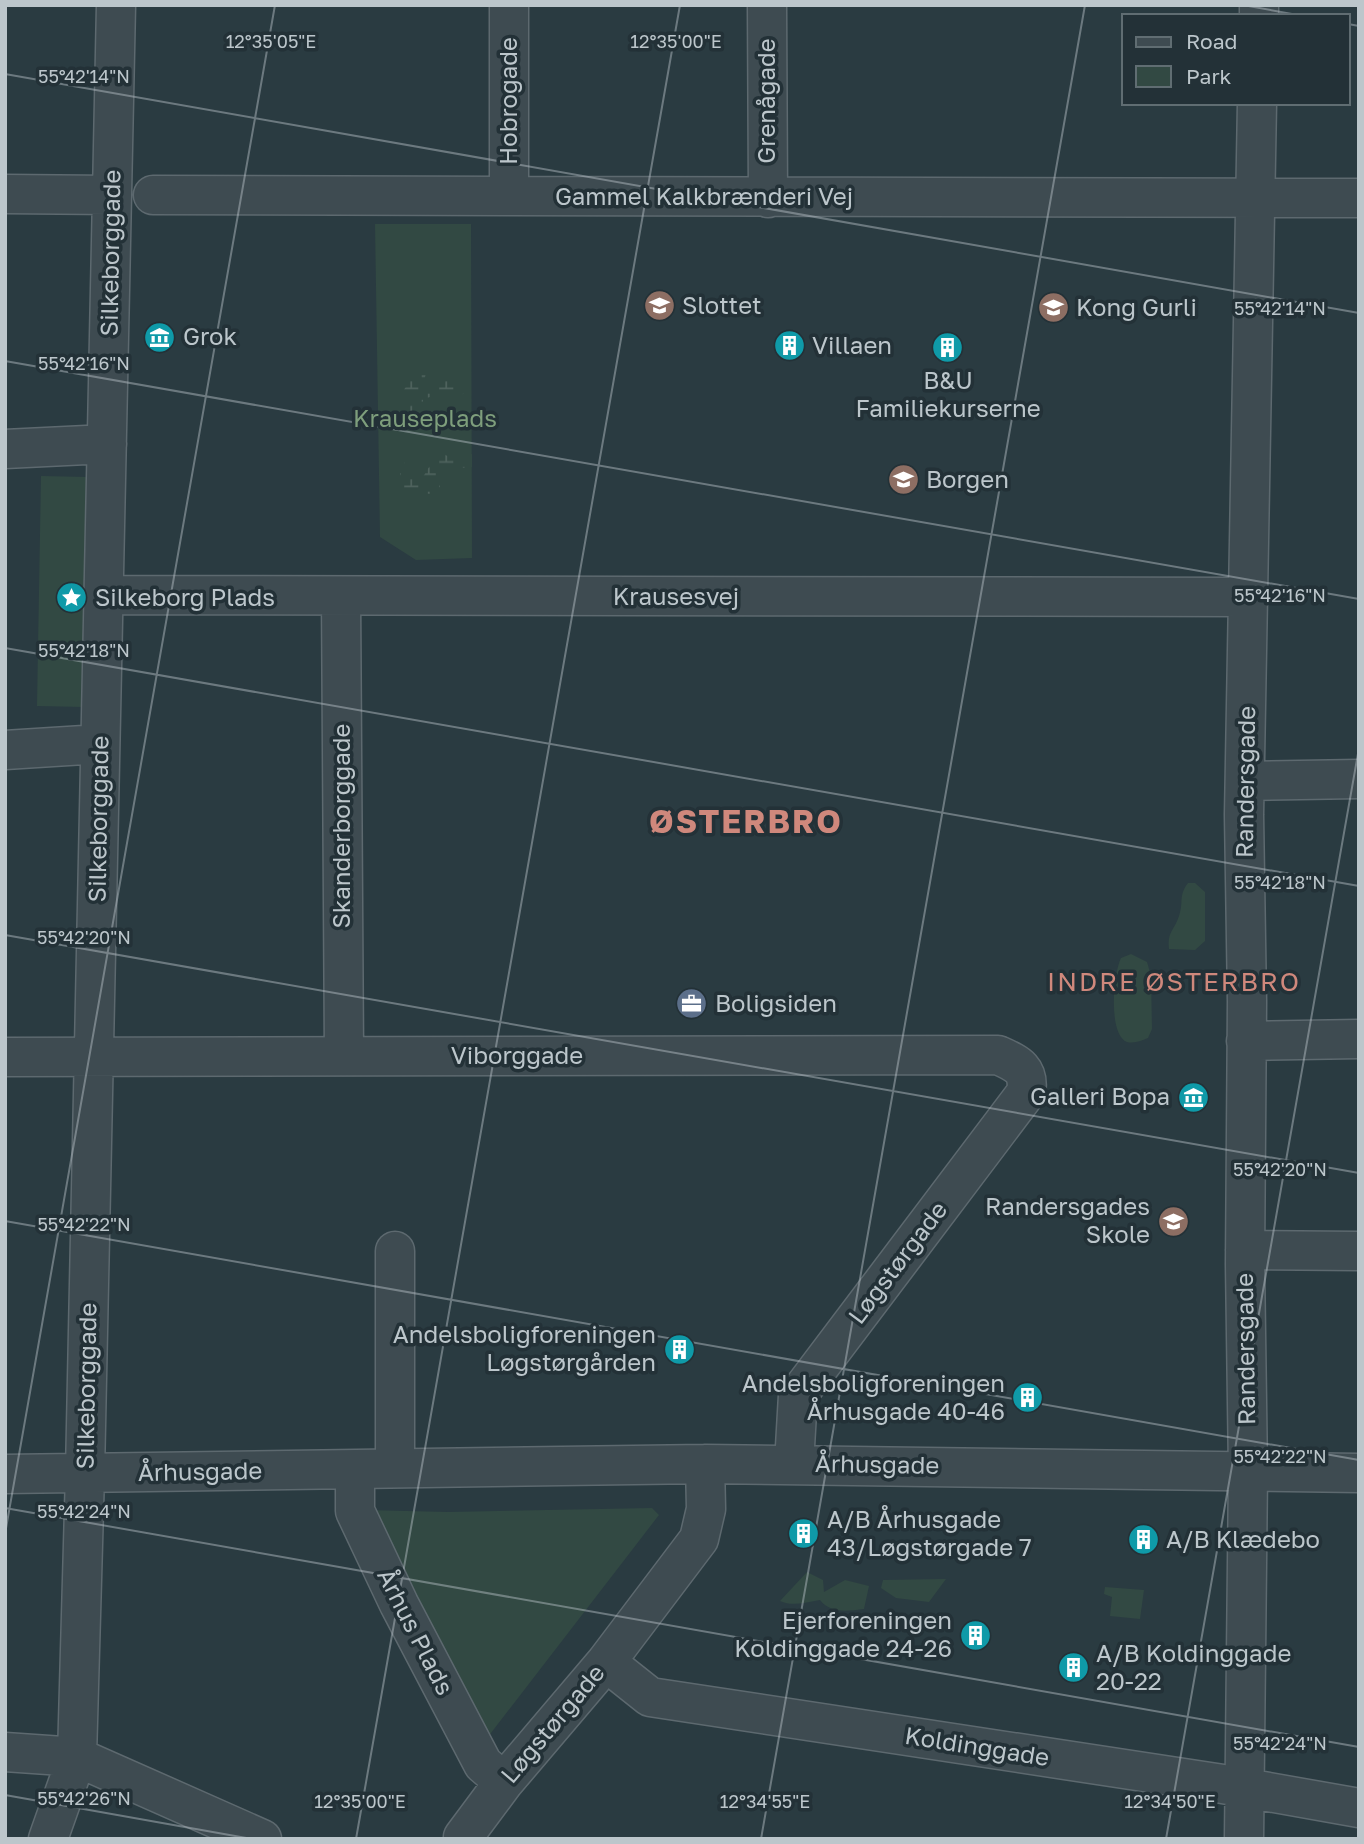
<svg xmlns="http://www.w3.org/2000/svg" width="1364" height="1844" font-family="'Golos Text',sans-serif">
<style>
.green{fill:#324943}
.wetland{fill:url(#wetland-marsh)}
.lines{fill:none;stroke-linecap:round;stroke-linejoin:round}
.minor-casing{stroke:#5d696f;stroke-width:41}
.minor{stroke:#3e4b51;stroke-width:38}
.ticks{fill:none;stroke:#bcc6cb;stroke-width:2;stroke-opacity:0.45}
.labels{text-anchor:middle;stroke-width:7;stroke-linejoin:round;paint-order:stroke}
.street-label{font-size:24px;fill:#bcc6cb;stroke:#233137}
.poi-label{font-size:24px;fill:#bcc6cb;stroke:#233137;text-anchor:start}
.park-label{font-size:24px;fill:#7e9e7c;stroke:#233137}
.neighbourhood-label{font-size:26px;letter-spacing:2px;fill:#cf887c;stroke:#233137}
.district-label{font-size:32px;font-weight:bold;letter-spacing:2px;fill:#cf887c;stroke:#233137}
.ticks-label{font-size:18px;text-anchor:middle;fill:#bcc6cb;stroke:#233137;stroke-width:7;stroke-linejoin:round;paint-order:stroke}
</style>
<defs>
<pattern id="wetland-marsh" width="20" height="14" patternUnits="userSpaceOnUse" patternTransform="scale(1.75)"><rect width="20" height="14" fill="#324943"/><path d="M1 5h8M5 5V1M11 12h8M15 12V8" fill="none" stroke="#4e625d"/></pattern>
</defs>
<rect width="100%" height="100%" fill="#2a3b41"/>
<!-- green -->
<path class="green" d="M375 224H471L472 558 416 560 380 537Z
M41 476 88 477 84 707 37 706Z
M1188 883H1195L1205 892V941L1195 950 1169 949C1167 932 1174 931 1179 916 1184 902 1178 896 1188 883Z
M1131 954 1147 962 1151 976 1152 1029 1148 1038C1142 1040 1135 1044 1127 1042 1108 1035 1113 974 1121 958Z
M652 1508 659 1515 481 1746 365 1510 448 1512Z
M807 1572 823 1580 824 1592 845 1580 869 1586 864 1609C848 1611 831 1614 820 1600 806 1602 793 1607 780 1601Z
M946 1579 929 1602 896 1598 881 1588 883 1580Z
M1105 1587 1144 1590 1140 1619 1110 1616 1112 1597 1104 1594Z"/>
<!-- wetland -->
<path class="wetland" d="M418 370 426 373 424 381 427 384 434 381 443 382 450 376 471 383V387L457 399 437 395 423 399 422 416 416 419 412 416 408 406 400 395Z
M438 452 443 453 453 460 472 454V467L452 469 447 479 442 475 439 477 440 487 432 494 419 493 408 504 396 458 403 460 408 470 417 477H423Z"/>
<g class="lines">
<defs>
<path id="minor" d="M509 5V196
M767 5 768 198
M1259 16V5
M5 194 112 195
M153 195 1359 198
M5 449 107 444
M103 595 1250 597
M341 596 344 1055
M5 750 100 744
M1245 781 1359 779
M1246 1041 1359 1039
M5 1057 998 1055C1018 1064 1030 1069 1026 1093L798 1395 794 1464
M1245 1250 1359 1251
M395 1251V1468
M355 1470V1511L399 1604 483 1764 504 1782
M5 1474 705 1464 1359 1473
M606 1662 650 1697 1223 1784 1359 1808
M5 1752 77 1757 262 1839
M463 1837 504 1782 606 1662 699 1539 706 1509 705 1464
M48 1839 77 1757 85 1473 116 5
M1244 1839 1248 1471 1245 1264 1247 1002 1244 815 1257 103"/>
</defs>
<!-- minor casing -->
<use href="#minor" class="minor-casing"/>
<!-- minor -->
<use href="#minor" class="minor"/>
</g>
<!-- ticks -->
<path class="ticks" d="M1243 5 1303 16M1348 24 1359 26M5 74 1359 313M5 361 1359 599M5 648 1359 886M5 935 1359 1173M5 1221 1359 1460M5 1508 1359 1747M5 1534 275 5M5 1795 252 1839M356 1839 680 5M761 1839 1085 5M1166 1839 1359 748"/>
<!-- icons -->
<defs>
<symbol id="school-disc" viewBox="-11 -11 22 22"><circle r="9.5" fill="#8d6e63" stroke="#233137"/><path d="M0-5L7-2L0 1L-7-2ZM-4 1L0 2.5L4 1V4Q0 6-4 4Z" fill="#fff"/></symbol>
<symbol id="museum-disc" viewBox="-11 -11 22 22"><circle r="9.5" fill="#0f9aa8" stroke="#233137"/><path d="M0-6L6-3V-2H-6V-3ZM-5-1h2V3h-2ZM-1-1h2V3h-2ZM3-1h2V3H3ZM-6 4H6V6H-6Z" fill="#fff"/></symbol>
<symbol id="building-disc" viewBox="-11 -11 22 22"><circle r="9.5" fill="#0f9aa8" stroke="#233137"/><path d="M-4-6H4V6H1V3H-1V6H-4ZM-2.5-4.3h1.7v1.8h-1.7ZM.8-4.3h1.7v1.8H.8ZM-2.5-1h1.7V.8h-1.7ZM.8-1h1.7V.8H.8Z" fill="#fff"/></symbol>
<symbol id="sight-disc" viewBox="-11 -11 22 22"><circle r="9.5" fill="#0f9aa8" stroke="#233137"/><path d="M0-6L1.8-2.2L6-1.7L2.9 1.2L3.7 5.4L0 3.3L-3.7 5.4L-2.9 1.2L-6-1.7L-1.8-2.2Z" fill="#fff"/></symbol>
<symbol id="office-disc" viewBox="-11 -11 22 22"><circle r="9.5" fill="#5c6f8a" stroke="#233137"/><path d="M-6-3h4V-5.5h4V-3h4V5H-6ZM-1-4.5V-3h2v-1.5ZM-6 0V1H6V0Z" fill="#fff"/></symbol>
</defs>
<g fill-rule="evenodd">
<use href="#school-disc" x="642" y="288" width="35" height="35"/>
<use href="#school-disc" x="1036" y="290" width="35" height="35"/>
<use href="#museum-disc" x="142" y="320" width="35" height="35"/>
<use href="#building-disc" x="772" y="328" width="35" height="35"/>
<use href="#building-disc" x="930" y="330" width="35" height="35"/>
<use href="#school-disc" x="886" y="462" width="35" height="35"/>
<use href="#sight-disc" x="54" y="580" width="35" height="35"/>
<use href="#office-disc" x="674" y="986" width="35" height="35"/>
<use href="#museum-disc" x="1176" y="1080" width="35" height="35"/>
<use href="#school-disc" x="1156" y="1204" width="35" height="35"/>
<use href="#building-disc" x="662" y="1332" width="35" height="35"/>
<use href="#building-disc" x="1010" y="1380" width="35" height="35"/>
<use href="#building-disc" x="786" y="1516" width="35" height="35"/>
<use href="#building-disc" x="1126" y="1522" width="35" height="35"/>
<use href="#building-disc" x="958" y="1618" width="35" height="35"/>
<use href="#building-disc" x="1056" y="1650" width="35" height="35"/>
</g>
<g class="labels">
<!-- street labels -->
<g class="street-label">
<text transform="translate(509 101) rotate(-90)" y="8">Hobrogade</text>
<text transform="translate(767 101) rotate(-90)" y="8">Grenågade</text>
<text x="704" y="205">Gammel Kalkbrænderi Vej</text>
<text transform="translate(111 253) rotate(-89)" y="8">Silkeborggade</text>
<text x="676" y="605">Krausesvej</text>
<text transform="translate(1246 782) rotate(-89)" y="8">Randersgade</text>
<text transform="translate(99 819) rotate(-89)" y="8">Silkeborggade</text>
<text transform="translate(342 826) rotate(-90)" y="8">Skanderborggade</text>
<text x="517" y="1064">Viborggade</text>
<text transform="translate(898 1263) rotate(-53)" y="8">Løgstørgade</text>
<text transform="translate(1246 1349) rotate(-91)" y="8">Randersgade</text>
<text transform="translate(87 1386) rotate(-89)" y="8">Silkeborggade</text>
<text transform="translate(877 1465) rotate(1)" y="8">Århusgade</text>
<text transform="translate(200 1472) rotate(-1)" y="8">Århusgade</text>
<text transform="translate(415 1632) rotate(63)" y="8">Århus Plads</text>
<text transform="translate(553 1724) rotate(-50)" y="8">Løgstørgade</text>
<text transform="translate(977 1747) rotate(9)" y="8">Koldinggade</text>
</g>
<!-- poi labels -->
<g class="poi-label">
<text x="682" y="314">Slottet</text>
<text x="1076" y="316">Kong Gurli</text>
<text x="183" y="345">Grok</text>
<text x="812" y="354">Villaen</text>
<text x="948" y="389" text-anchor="middle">B&amp;U<tspan x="948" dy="28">Familiekurserne</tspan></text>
<text x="926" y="488">Borgen</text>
<text x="95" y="606">Silkeborg Plads</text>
<text x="715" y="1012">Boligsiden</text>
<text x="1170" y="1105" text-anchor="end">Galleri Bopa</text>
<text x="1150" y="1215" text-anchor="end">Randersgades<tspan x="1150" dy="28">Skole</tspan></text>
<text x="656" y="1343" text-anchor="end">Andelsboligforeningen<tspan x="656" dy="28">Løgstørgården</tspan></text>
<text x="1005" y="1392" text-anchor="end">Andelsboligforeningen<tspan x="1005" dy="28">Århusgade 40-46</tspan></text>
<text x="827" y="1528">A/B Århusgade<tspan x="827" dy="28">43/Løgstørgade 7</tspan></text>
<text x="1166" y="1548">A/B Klædebo</text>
<text x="952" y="1629" text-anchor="end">Ejerforeningen<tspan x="952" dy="28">Koldinggade 24-26</tspan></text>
<text x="1096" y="1662">A/B Koldinggade<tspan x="1096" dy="28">20-22</tspan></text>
</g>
<!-- park labels -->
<g class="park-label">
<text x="425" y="427">Krauseplads</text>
</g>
<!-- neighbourhood labels -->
<g class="neighbourhood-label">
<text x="1174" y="991">INDRE ØSTERBRO</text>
</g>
<!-- district labels -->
<g class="district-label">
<text x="746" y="833">ØSTERBRO</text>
</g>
</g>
<g class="ticks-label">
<text x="271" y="48">12°35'05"E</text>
<text x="676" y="48">12°35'00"E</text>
<text x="84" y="83">55°42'14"N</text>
<text x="1280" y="315">55°42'14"N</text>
<text x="84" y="370">55°42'16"N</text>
<text x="1280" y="602">55°42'16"N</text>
<text x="84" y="657">55°42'18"N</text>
<text x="1280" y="889">55°42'18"N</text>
<text x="84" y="944">55°42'20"N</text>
<text x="1280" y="1176">55°42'20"N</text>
<text x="84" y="1231">55°42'22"N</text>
<text x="1280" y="1463">55°42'22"N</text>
<text x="84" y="1518">55°42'24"N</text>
<text x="1280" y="1750">55°42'24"N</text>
<text x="84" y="1805">55°42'26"N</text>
<text x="360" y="1808">12°35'00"E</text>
<text x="765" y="1808">12°34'55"E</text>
<text x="1170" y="1808">12°34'50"E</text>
</g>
<!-- border -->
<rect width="1364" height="1844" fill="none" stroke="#bcc6cb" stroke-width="14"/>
<!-- legend -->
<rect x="1122" y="14" width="228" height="91" fill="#233137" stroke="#606d72" stroke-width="2"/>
<rect x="1136" y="37" width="35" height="10" fill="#3e4b51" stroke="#606d72" stroke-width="2"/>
<text x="1186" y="49" font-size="21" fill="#bcc6cb">Road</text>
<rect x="1136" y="66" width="35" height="21" fill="#324943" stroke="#606d72" stroke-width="2"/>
<text x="1186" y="84" font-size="21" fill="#bcc6cb">Park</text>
</svg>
